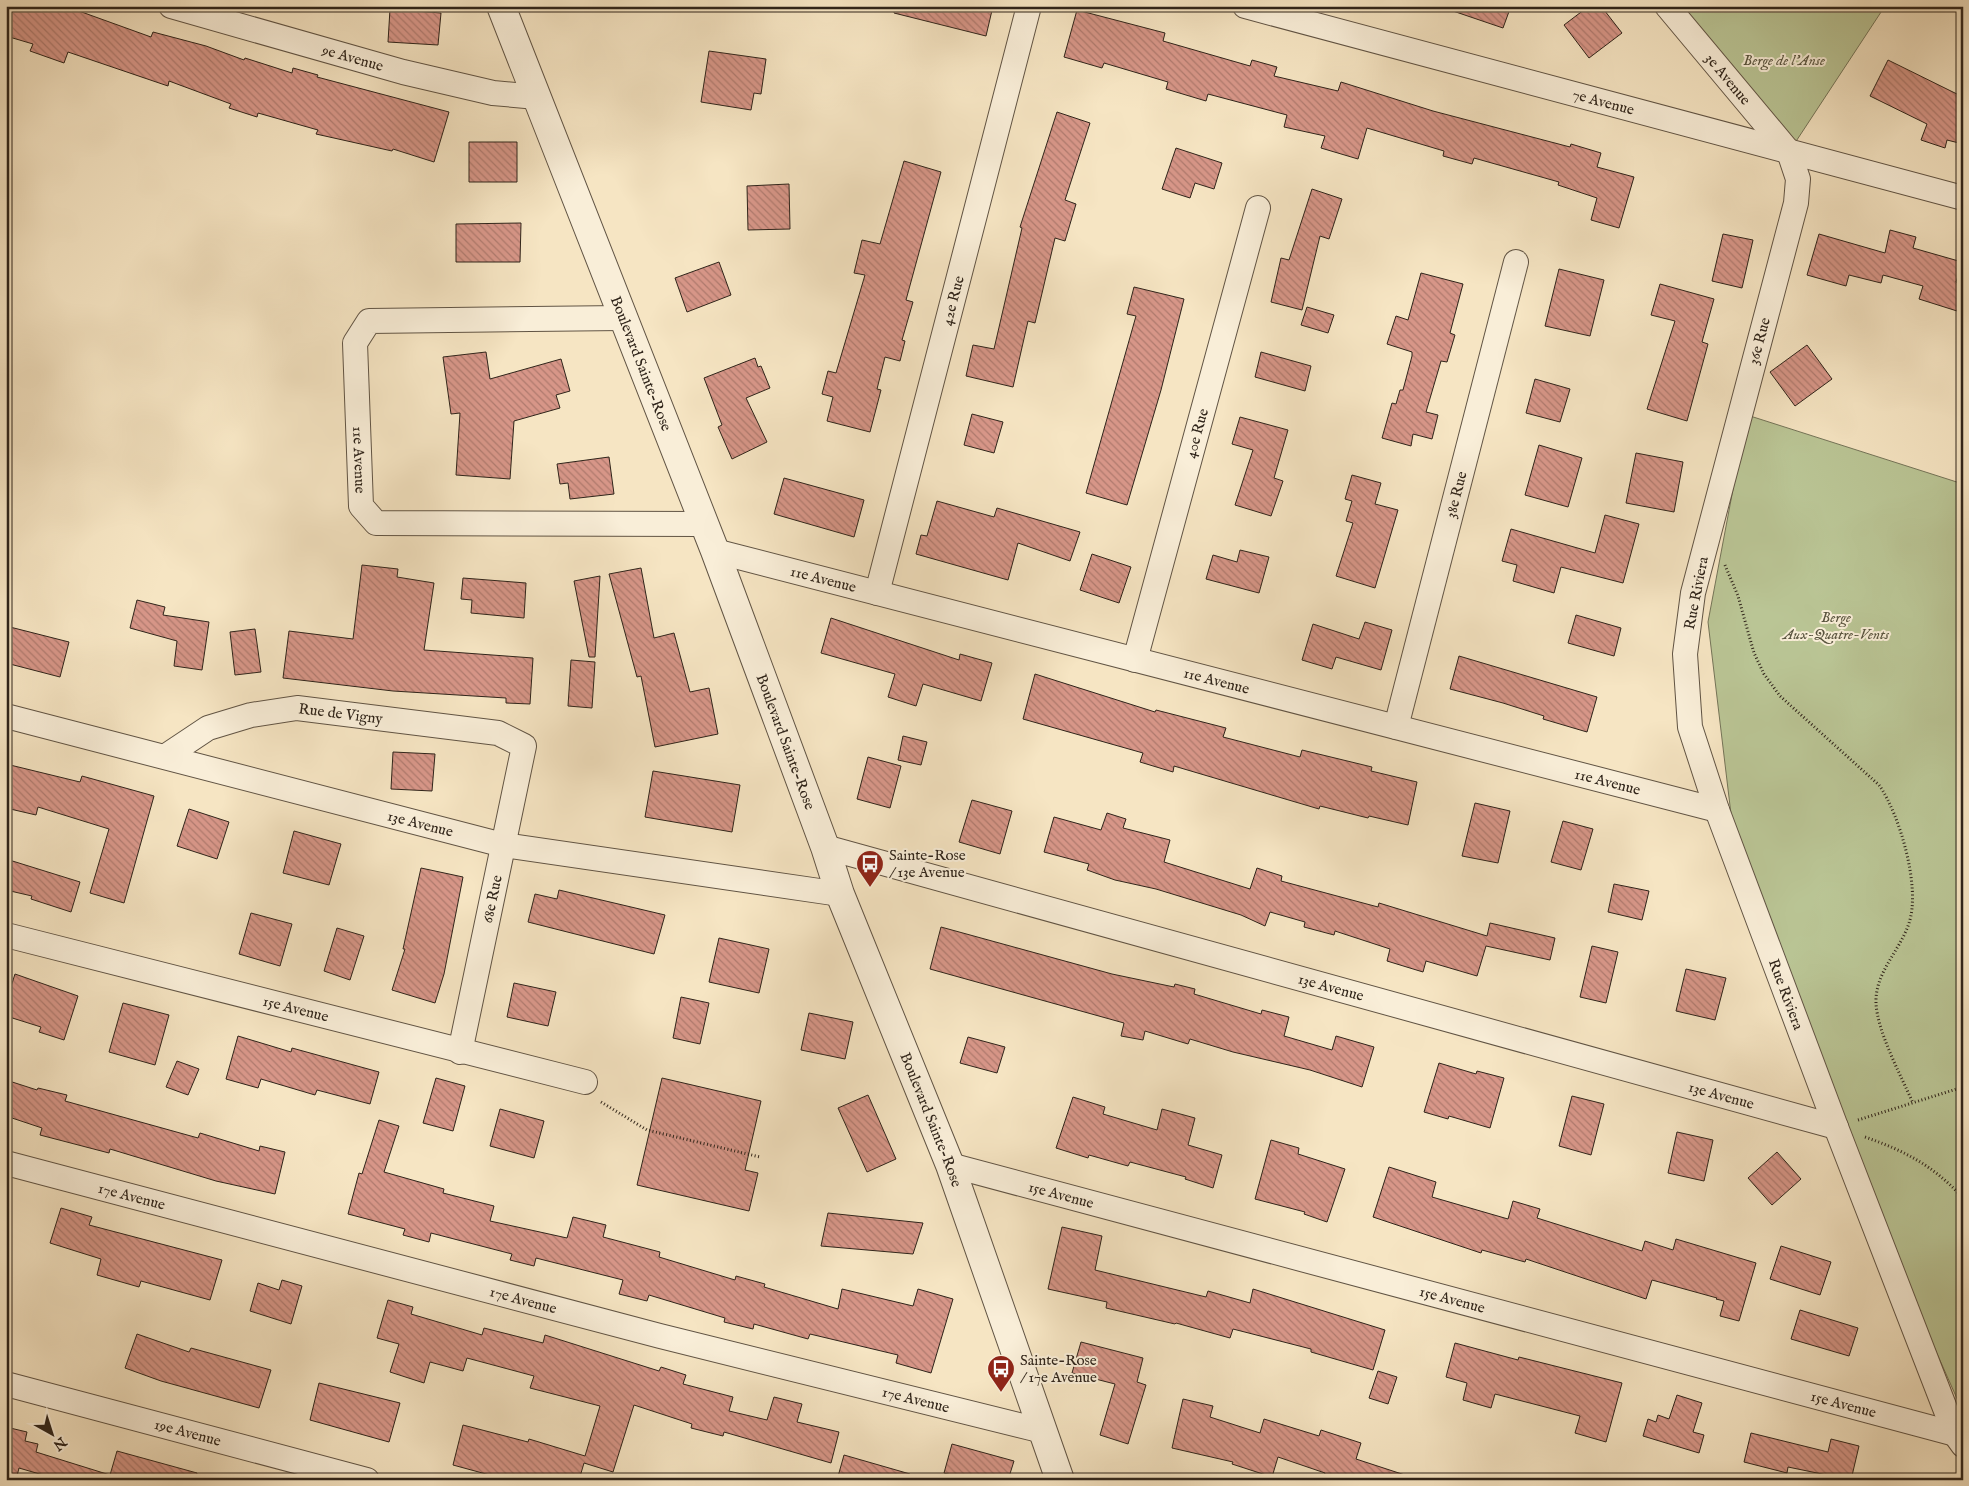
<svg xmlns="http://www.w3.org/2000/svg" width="1969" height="1486" font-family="'IM FELL English',serif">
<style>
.park{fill:#bac595;stroke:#747458}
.building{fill:url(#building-back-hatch);stroke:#2f241a}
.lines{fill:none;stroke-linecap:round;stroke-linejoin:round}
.minor-casing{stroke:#615444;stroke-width:26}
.tertiary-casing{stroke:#615444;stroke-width:30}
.path{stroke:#2f241a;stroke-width:3;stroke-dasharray:1 2.5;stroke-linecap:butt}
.minor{stroke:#f9eed8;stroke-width:24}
.tertiary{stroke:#f9eed8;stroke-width:28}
.labels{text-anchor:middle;stroke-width:4;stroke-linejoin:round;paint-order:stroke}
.street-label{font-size:15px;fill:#2f241a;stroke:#f9eed8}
.park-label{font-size:15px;font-style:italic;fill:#59543f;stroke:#f9eed8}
.poi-label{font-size:15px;fill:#2f241a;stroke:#f9eed8;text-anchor:start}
</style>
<defs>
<pattern id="building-back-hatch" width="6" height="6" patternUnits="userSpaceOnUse" patternTransform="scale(1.25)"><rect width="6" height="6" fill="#d79688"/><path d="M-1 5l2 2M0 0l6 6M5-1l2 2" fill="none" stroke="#af7a6e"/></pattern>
</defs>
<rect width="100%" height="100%" fill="#f6e5c3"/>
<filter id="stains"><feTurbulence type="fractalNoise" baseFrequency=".004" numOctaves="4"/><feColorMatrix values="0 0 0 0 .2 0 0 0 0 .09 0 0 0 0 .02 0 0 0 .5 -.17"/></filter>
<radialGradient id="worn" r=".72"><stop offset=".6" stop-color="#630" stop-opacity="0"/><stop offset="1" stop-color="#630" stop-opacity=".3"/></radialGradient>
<!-- park -->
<path class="park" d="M1667 6H1885L1789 152Z
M1747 415 1963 484V1412L1836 1127 1731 814 1708 622Z"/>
<!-- building -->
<path class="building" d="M6 6H65L151 37 153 32 206 46 244 60 245 58 292 73 293 68 318 75 317 77 449 112 434 162 393 149 392 151 316 134 318 130 258 113 257 117 229 108 231 104 169 81 168 86 68 52 64 63 30 51 33 44 6 36Z
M895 6H993L986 36 894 13Z
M1451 6H1511L1503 28 1450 10Z
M1589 6H1601L1622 33 1589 58 1564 25Z
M390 9 441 13 438 45 388 42Z
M1077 10 1165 33 1163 41 1250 66 1252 60 1277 67 1274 76 1338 91 1341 82 1433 111 1570 147 1571 144 1601 153 1597 167 1634 177 1619 228 1591 220 1597 198 1558 185 1559 182 1474 158 1472 164 1443 156 1444 151 1367 128 1358 159 1321 148 1325 136 1284 127 1287 115 1208 94 1206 101 1166 89 1168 82 1104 63 1102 68 1064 57Z
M709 51 766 59 761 94 754 93 751 110 701 102Z
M1888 60 1963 97V144L1947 140 1945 148 1921 140 1927 124 1870 96Z
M1057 112 1090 123 1065 200 1076 204 1065 241 1055 238 1035 323 1028 321 1013 387 966 376 973 345 994 349 1022 228 1020 227Z
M469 142H517V182H469Z
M1176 148 1222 163 1214 189 1195 183 1190 198 1162 189Z
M904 161 941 172 906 300 913 302 902 340 905 341 900 361 885 357 877 389 881 390 870 432 827 421 833 397 822 394 828 371 836 373 865 275 854 273 862 240 880 244Z
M789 184 790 229 748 230 747 186Z
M1312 189 1342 199 1329 239 1320 236 1302 310 1271 302 1281 258 1289 260Z
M521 223 520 262H456V224Z
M1890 230 1916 237 1913 248 1962 262 1956 282 1963 284 1957 311 1919 299 1923 286 1883 275 1881 283 1849 275 1846 286 1807 275 1819 234 1885 253Z
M1723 234 1753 240 1742 288 1712 281Z
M719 262 731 295 687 312 675 278Z
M1559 269 1604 280 1590 336 1545 326Z
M1421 273 1463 284 1450 333 1455 335 1447 362 1441 361 1426 412 1438 415 1432 439 1413 434 1411 446 1382 438 1392 403 1396 404 1400 390H1403L1412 356V352L1387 344 1396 316 1408 320Z
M1660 284 1714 299 1702 342 1708 344 1687 421 1647 409 1675 321 1651 315Z
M1134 287 1184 299 1161 390 1127 505 1086 493 1136 316 1127 314Z
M1307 307 1334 315 1328 333 1301 325Z
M1807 345 1832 379 1795 406 1770 372Z
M486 352 490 379 561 359 570 391 556 395 560 408 514 421 510 479 456 475 460 413 451 414 443 357Z
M1261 352 1311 366 1305 391 1255 377Z
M755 358 758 367 761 366 770 388 746 398 767 442 732 459 718 427 722 425 704 378Z
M1535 379 1570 389 1560 422 1526 413Z
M972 414 1003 422 994 453 964 445Z
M1240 417 1288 430 1274 478 1283 481 1271 516 1235 505 1253 450 1232 444Z
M1539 445 1582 458 1568 507 1525 495Z
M1636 453 1683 462 1674 512 1626 503Z
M609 457 614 494 570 499 568 483 560 484 557 464Z
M1352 475 1381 483 1375 504 1398 510 1375 588 1336 576 1353 523 1346 521 1352 501 1345 499Z
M784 478 864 500 854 537 774 514Z
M937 501 994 517 997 508 1080 532 1070 561 1018 543 1008 580 916 554 921 535 927 536Z
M1605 515 1639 524 1623 583 1561 567 1554 593 1513 581 1517 565 1502 561 1511 529 1595 553Z
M1240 550 1269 557 1259 593 1206 579 1213 555 1237 562Z
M1092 554 1131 567 1119 603 1080 590Z
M362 565 398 569 397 577 434 583 424 650 533 658 530 704 506 703V698L393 691 283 678 289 631 353 639Z
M641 568 654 638 674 633 690 692 709 688 718 734 655 747 641 676 637 677 609 574Z
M600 576 595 657H589L574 581Z
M463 578 526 583 524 618 471 613 472 600 461 599Z
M137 600 165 607 163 615 209 622 202 670 174 666 177 641 130 628Z
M1576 615 1621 628 1614 656 1568 643Z
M831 618 959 660 960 654 992 663 981 701 923 684 916 706 888 697 895 674 821 653Z
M1365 622 1392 630 1381 670 1336 657 1332 669 1302 660 1313 624 1359 639Z
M6 626 69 642 60 677 6 663Z
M255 629 261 672 235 675 230 632Z
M1459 656 1597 697 1587 732 1543 719 1544 716 1503 703 1450 689Z
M571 660 595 662 592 708 568 706Z
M1035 674 1155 712 1156 710 1226 728 1223 737 1300 757 1302 750 1372 767 1371 771 1417 782 1408 825 1369 816 1368 818 1320 806 1319 809 1174 766 1173 772 1140 762 1143 753 1023 719Z
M903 736 927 742 921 765 898 760Z
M393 752 435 754 432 791 391 789Z
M868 757 901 766 890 808 857 799Z
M6 764 80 782 82 776 154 796 124 903 90 893 109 829 38 807 36 815 6 808Z
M653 771 740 785 732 832 645 817Z
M972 800 1012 811 1000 854 959 842Z
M1475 803 1510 811 1498 863 1462 856Z
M189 809 229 822 217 859 177 846Z
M1107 813 1126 819 1123 828 1170 840 1164 862 1250 889 1257 868 1282 876 1281 881 1378 907 1379 903 1487 936 1490 923 1555 938 1550 960 1486 946 1477 976 1426 961 1423 972 1387 961 1390 949 1335 931 1334 935 1304 927 1305 922 1270 912 1265 926 1241 915 1156 889 1115 880 1087 870 1089 864 1044 852 1054 817 1101 830Z
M1563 821 1593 829 1581 870 1551 862Z
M294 831 341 844 329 885 283 873Z
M6 859 80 882 71 912 31 899 32 896 6 890Z
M421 868 463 877 444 974 435 1003 392 990 405 949H403Z
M1614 884 1649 891 1642 920 1608 912Z
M559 890 665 915 654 954 528 922 535 894 557 899Z
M251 913 292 924 280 966 239 954Z
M941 927 1112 974 1174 987 1175 984 1195 989 1194 994 1261 1014 1262 1010 1289 1017 1284 1036 1332 1050 1336 1036 1374 1047 1362 1087 1310 1070 1233 1052 1190 1039 1188 1044 1145 1031 1143 1040 1121 1036 1124 1023 930 969Z
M337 928 364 936 350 980 324 971Z
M719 938 769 949 759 993 709 982Z
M1592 946 1618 952 1606 1003 1580 997Z
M1686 969 1726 978 1715 1020 1676 1011Z
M15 974 78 996 64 1040 39 1032 41 1027 6 1016V1002Z
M514 983 556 992 548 1026 507 1017Z
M681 997 709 1003 700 1044 673 1038Z
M123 1003 169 1015 155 1065 109 1052Z
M809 1013 853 1022 845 1059 801 1050Z
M238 1036 291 1052 292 1048 379 1072 370 1104 317 1090 315 1095 261 1079 258 1088 226 1079Z
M968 1037 1005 1047 997 1073 960 1063Z
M177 1061 199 1069 188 1095 166 1087Z
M1439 1063 1476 1074 1477 1071 1504 1078 1490 1128 1449 1116 1448 1119 1424 1112Z
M436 1078 465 1086 453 1131 423 1123Z
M662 1078 761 1101 745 1170 758 1173 749 1211 637 1185Z
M6 1080 37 1090 38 1088 67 1095 65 1101 198 1138 200 1133 259 1151 260 1146 285 1152 275 1194 216 1181 110 1149 109 1153 40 1135 42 1128 6 1116Z
M868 1095 896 1159 867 1172 838 1108Z
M1572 1096 1604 1104 1591 1155 1559 1146Z
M1073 1097 1105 1107 1103 1114 1157 1130 1162 1109 1195 1118 1188 1145 1222 1155 1213 1188 1185 1179 1186 1177 1130 1162 1128 1166 1089 1155 1088 1158 1056 1148Z
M500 1109 544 1121 534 1158 490 1146Z
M379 1120 399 1126 384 1172 444 1189 443 1193 494 1206 490 1221 567 1238 573 1217 606 1225 603 1237 660 1252 659 1257 735 1280 736 1276 765 1284 764 1287 838 1309 842 1289 913 1306 918 1289 953 1299 931 1373 896 1363 898 1355 810 1334 808 1339 754 1324 753 1329 724 1322 725 1318 649 1295 647 1301 619 1294 623 1280 536 1258 534 1266 510 1260 512 1254 431 1233 429 1242 403 1235 405 1229 348 1214 359 1173 362 1174Z
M1677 1132 1713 1140 1704 1181 1668 1173Z
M1271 1140 1299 1148 1298 1154 1345 1169 1327 1222 1304 1214 1305 1212 1255 1199Z
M1777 1152 1801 1179 1772 1205 1748 1178Z
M1389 1167 1436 1182 1432 1197 1508 1219 1513 1201 1540 1209 1537 1218 1642 1251 1645 1241 1673 1250 1676 1239 1756 1263 1739 1321 1720 1316 1724 1301 1716 1299 1717 1298 1652 1280 1646 1299 1526 1259 1525 1262 1482 1250 1481 1253 1373 1217Z
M61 1208 92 1217 89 1225 222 1260 210 1300 141 1281 139 1287 97 1275 101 1259 50 1243Z
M828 1213 923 1223 913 1254 821 1246Z
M1062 1227 1102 1236 1095 1270 1206 1297 1208 1291 1250 1303 1253 1289 1385 1330 1373 1370 1311 1352V1349L1233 1329 1230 1338 1176 1323 1175 1324 1106 1308 1107 1302 1048 1289Z
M1781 1246 1831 1262 1820 1295 1770 1279Z
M282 1280 302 1286 291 1324 250 1311 258 1283 279 1290Z
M388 1300 413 1307 411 1314 482 1335 484 1328 543 1343 545 1335 659 1371 661 1367 686 1375 683 1384 733 1397 729 1411 767 1420 774 1397 802 1404 797 1422 839 1432 831 1463 724 1432 723 1436 691 1428 692 1424 634 1405 613 1472 584 1463 579 1480H508L453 1465 463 1425 528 1442 529 1439 585 1456 600 1406 530 1388 534 1376 467 1358 463 1371 430 1362 424 1383 390 1372 399 1344 377 1338Z
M1800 1310 1858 1328 1849 1356 1791 1339Z
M137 1334 189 1352 191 1348 271 1370 259 1408 161 1381 125 1368Z
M1081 1342 1143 1358 1137 1382 1146 1385 1128 1444 1100 1435 1115 1384 1072 1373Z
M1455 1343 1518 1360 1519 1357 1622 1383 1606 1442 1575 1433 1580 1416 1495 1394 1491 1408 1463 1400 1467 1383 1446 1377Z
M1378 1371 1397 1377 1388 1404 1369 1398Z
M319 1383 400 1403 389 1442 310 1420Z
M1677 1395 1702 1403 1693 1432 1704 1435 1699 1453 1643 1436 1648 1419 1656 1422 1658 1415 1669 1419Z
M1183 1399 1213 1406 1210 1417 1260 1433 1264 1419 1319 1436 1321 1430 1361 1443 1356 1459 1408 1476 1407 1480H1323L1325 1473 1278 1457 1272 1477 1232 1464 1233 1462 1172 1448Z
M6 1427 27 1432 25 1441 38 1444 36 1452 110 1475 117 1451 197 1473 196 1480H41L43 1475 19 1468 16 1480H6Z
M1751 1433 1828 1452 1831 1439 1859 1446 1851 1480 1788 1467 1787 1473 1744 1462Z
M952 1444 1014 1461 1008 1480H968L944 1473Z
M844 1455 910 1474V1480H837Z"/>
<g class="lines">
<defs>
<g id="minor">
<path id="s1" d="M171 6 403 72 493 93 537 97"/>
<path id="s2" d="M1245 6 1963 198"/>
<path id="s3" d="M1667 6 1789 152 1798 179 1796 203 1693 593 1685 654 1690 727 1717 810 1836 1127 1955 1434 1963 1445"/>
<path id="s4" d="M622 318 369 321 355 343 361 506 376 523 704 524"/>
<path id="s5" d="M715 551 1717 810"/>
<path id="s6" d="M877 593 1029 6"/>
<path id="s7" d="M1135 660 1258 208"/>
<path id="s8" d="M6 716 503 845 840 894"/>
<path id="s9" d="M1396 727 1516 262"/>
<path id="s10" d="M166 756 208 728 251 715 297 708 498 733 524 746 460 1052"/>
<path id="s11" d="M825 847 1836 1127"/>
<path id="s12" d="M6 935 585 1082"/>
<path id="s13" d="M6 1163 660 1336 1043 1431"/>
<path id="s14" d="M950 1165 1955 1434"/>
<path id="s15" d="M6 1384 367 1480"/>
</g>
<g id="tertiary">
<path id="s16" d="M501 6 715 551 825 847 840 894 950 1165 1060 1480"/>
</g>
</defs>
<!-- minor casing -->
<use href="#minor" class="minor-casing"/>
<!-- tertiary casing -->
<use href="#tertiary" class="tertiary-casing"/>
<!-- path -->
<path class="path" d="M1725 565 1738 596 1754 653 1764 674 1780 696 1879 785C1900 815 1921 888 1909 923 1900 951 1875 972 1876 1003 1877 1031 1901 1076 1913 1103
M601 1102 647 1130 760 1157
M1858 1120 1963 1087
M1865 1137C1905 1151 1934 1166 1963 1198"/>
<!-- minor -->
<use href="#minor" class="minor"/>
<!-- tertiary -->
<use href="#tertiary" class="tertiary"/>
</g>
<!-- icons -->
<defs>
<symbol id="bus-pin" viewBox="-11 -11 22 30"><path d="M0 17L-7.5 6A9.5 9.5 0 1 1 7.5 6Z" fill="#8f2418" stroke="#f9eed8"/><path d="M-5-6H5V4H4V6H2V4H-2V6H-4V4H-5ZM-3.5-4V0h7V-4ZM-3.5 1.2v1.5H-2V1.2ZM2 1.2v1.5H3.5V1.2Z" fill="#fff"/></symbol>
</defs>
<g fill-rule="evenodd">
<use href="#bus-pin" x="854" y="848" width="32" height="43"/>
<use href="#bus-pin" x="985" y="1353" width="32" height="43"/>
</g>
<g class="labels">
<!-- street labels -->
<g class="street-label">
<text dy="5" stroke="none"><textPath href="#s1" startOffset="189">9e Avenue</textPath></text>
<text dy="5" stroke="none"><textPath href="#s3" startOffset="95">3e Avenue</textPath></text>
<text dy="5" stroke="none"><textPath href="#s2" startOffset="371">7e Avenue</textPath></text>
<text dy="5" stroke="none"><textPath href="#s6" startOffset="302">42e Rue</textPath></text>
<text transform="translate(1759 341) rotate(-75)" y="5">36e Rue</text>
<text dy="5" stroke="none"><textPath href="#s16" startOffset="384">Boulevard Sainte-Rose</textPath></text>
<text dy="5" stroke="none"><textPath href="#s7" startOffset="235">40e Rue</textPath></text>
<text dy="5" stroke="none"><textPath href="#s4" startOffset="396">11e Avenue</textPath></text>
<text dy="5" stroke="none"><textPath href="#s9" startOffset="240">38e Rue</textPath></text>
<text dy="5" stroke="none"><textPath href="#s5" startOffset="112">11e Avenue</textPath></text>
<text transform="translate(1696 593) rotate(-79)" y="5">Rue Riviera</text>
<text dy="5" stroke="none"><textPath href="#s5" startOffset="518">11e Avenue</textPath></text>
<text dy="5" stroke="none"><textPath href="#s10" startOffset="186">Rue de Vigny</textPath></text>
<text dy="5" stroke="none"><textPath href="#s16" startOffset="789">Boulevard Sainte-Rose</textPath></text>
<text dy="5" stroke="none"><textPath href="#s5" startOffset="922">11e Avenue</textPath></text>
<text dy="5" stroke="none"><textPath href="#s8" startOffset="428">13e Avenue</textPath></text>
<text transform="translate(492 899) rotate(-78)" y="5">68e Rue</text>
<text dy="5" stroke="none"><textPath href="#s11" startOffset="525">13e Avenue</textPath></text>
<text dy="5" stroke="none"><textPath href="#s3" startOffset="1065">Rue Riviera</textPath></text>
<text dy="5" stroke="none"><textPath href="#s12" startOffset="299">15e Avenue</textPath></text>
<text dy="5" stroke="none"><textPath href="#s11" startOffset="930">13e Avenue</textPath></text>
<text dy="5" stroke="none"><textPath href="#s16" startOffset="1194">Boulevard Sainte-Rose</textPath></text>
<text dy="5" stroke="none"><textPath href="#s14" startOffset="115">15e Avenue</textPath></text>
<text dy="5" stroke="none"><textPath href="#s13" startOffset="130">17e Avenue</textPath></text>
<text dy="5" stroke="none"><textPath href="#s13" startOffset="535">17e Avenue</textPath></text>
<text dy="5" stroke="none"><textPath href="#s14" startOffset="520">15e Avenue</textPath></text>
<text dy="5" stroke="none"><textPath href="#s13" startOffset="940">17e Avenue</textPath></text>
<text dy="5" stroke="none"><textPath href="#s14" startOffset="925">15e Avenue</textPath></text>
<text dy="5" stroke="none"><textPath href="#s15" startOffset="188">19e Avenue</textPath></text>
</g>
<!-- park labels -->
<g class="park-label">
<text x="1784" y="65">Berge de l'Anse</text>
<text x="1836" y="622">Berge<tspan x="1836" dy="17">Aux-Quatre-Vents</tspan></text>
</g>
<!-- poi labels -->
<g class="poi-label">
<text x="889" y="860">Sainte-Rose<tspan x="889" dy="17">/ 13e Avenue</tspan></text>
<text x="1020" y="1365">Sainte-Rose<tspan x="1020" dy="17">/ 17e Avenue</tspan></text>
</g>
</g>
<!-- margin -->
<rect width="1969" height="1486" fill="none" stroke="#f6e5c3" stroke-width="25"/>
<rect x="8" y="8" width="1954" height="1471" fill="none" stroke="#2f241a" stroke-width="2.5"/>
<rect x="12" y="12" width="1944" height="1461" fill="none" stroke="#2f241a"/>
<!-- north arrow -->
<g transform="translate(52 1434) rotate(141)" stroke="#f9eed8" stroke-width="4" paint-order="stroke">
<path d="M0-4L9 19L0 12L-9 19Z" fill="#2f241a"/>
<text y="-8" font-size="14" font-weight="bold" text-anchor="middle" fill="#2f241a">N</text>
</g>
<rect width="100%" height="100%" filter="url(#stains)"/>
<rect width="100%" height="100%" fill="url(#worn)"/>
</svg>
